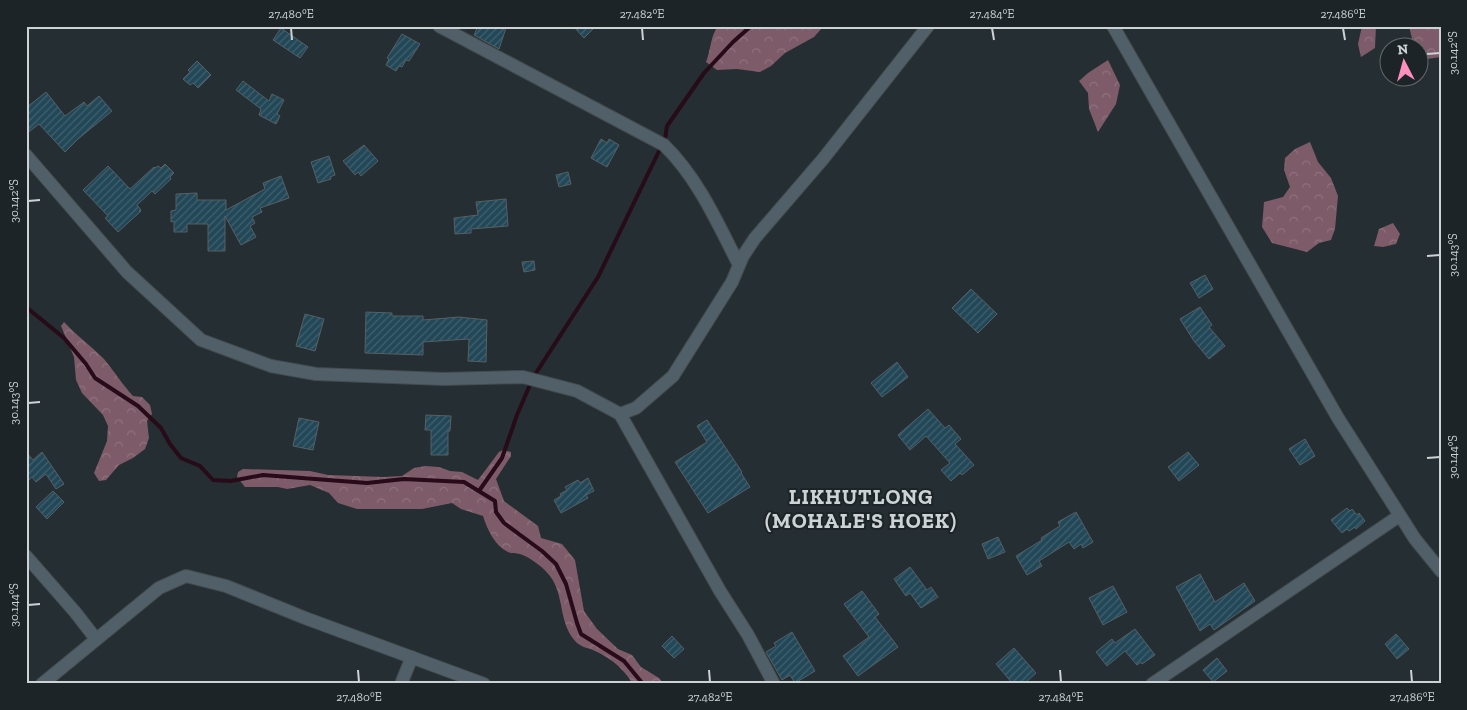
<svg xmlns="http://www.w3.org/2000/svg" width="1467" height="710" font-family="'Zilla Slab',serif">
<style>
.forest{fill:url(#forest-crowns)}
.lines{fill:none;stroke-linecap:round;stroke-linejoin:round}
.stream{stroke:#270b18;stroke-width:4}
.building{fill:url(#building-hatch);stroke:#566065}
.minor-casing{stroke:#434c4f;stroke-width:14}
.minor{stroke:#516068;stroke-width:12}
.ticks{fill:none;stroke:#cdd2d5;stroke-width:2}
.labels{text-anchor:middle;stroke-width:4;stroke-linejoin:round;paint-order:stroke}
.district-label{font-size:21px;font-weight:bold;letter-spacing:1px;fill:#cdd2d5;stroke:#1c2428}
.neatline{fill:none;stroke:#cdd2d5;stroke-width:2}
.ticks-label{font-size:12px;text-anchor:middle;fill:#cdd2d5}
</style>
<defs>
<pattern id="forest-crowns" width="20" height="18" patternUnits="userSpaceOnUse" patternTransform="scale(1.25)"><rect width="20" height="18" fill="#7e5b69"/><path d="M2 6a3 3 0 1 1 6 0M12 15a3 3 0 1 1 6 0" fill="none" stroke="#8f727e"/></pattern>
<pattern id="building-hatch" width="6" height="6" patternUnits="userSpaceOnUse" patternTransform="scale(1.25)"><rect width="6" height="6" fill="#224757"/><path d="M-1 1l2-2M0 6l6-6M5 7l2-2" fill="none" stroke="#41616e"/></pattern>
</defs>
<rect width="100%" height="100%" fill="#252e32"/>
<!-- forest -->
<path class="forest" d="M718 26H829L822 28 814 37 785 53 771 66 760 72 737 69 717 70 706 62C711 50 710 37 718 26Z
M1362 26H1376L1375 48 1361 57 1358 44Z
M1409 26H1441V57L1420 60V48L1414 47Z
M1108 60 1120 85 1116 104 1098 132 1089 109 1088 93 1079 81 1088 73Z
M1310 142 1318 162 1331 178 1338 196 1335 229 1331 240 1319 243 1307 252 1272 243 1262 227 1264 202 1283 197 1290 187 1284 170 1285 158 1295 149Z
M1393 223 1400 234 1396 244 1383 247 1374 246 1379 229Z
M64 322C76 335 91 346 104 359 114 371 122 384 133 396L142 397 150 405 152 414 147 421 149 438 145 449 133 458 119 465 106 480 99 481 94 473 107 441 108 426 103 415 82 393 76 380 74 357 61 326Z
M503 450 511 452V456L496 479 504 501 538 526 541 538 562 544 575 560 584 611 597 629 618 649 632 655 641 667 659 678 664 684H633C622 667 612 659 593 650 588 648 581 647 576 642 558 623 565 596 550 576 544 568 530 557 520 554 516 553 512 554 508 552 495 546 487 529 483 516L461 509 452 503 422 509H357L338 503 329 493 310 485 287 489 278 487H245L237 477 238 472 243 469 310 471 328 475 383 477 402 476 414 468 425 466 439 467 450 471 462 472 478 480 499 452Z"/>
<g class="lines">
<!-- stream -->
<path class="stream" d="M665 139 667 126 704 73 733 42 751 26
M26 307 64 338 86 364 95 378 138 406 161 428 170 444 181 458 200 466 213 480 231 481 263 475 367 483 404 479 464 482 495 501 496 512 504 523 542 551 556 564 566 584 577 623 581 634 624 661 643 684
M536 373 598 277 660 149
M479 491 502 458 517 415 529 387"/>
</g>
<!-- building -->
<path class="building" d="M478 26H501L506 28 499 49 474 35Z
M573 26H596L584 38Z
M281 28 308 47 300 58 273 40Z
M402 34 420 44 409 61 406 60 402 67 399 66 396 71 386 65 389 59 387 58Z
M197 61 211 75 198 88 193 83 190 85 183 79 190 72 188 70Z
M243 81 269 101 272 94 284 100 277 114 280 116 276 124 259 115 261 109 236 90Z
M46 92 65 116 84 102 87 106 99 96 112 111 78 139 65 152 39 124 26 134V108Z
M601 139 607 143 609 139 619 145 607 167 591 158Z
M364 145 378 161 361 176 358 172 355 175 343 161Z
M329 156 335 175 330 177 331 179 318 183 311 162Z
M165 164 174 173 170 177 171 179 155 194 152 191 137 205 141 210 139 211H141L118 232 105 218 108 216 83 190 108 166 130 189 154 167 155 168 158 166 161 168Z
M568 172 571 184 559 187 556 175Z
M281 176 289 198 260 208 262 212 252 217 255 223 250 226 256 237 241 245 225 216V251H208V224H187V232H174V221L171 222V211L176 210V194L197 193V200H226V210L265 189 263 183Z
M506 199 508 226 471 229V233L455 234 454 218 478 215 476 202Z
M534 261 535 270 524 272 522 262Z
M1205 275 1213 289 1199 298 1190 283Z
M971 289 997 314 978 333 952 308Z
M1200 307 1212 325 1209 327 1225 346 1209 359 1194 341 1180 319Z
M366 312 392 313V316H423V320L459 317 487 320 486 362 468 361 469 339 423 342V355L365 353Z
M305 314 324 319 315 351 296 346Z
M897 362 908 377 882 397 871 383Z
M928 409 945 428 949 425 961 439 955 444 974 465 962 475 960 473 951 481 941 470 950 463 926 436 910 450 898 435Z
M426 415 451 416 450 431H448V455H431V430H425Z
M299 418 319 422 313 450 293 446Z
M707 420 742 472 741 473 750 487 708 513 675 462 707 442 697 426Z
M1305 439 1315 456 1300 465 1289 449Z
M26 452 33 460 42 452 64 484 56 489 46 474 36 482 32 477 26 483Z
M1188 452 1199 465 1179 481 1168 467Z
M588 478 594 491 586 495 588 498 561 513 554 500 561 496 560 494 567 490 565 487 578 480 580 483Z
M53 491 64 502 47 519 36 507Z
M1347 508 1350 511 1352 509 1357 515 1359 513 1365 521 1356 529 1355 527 1349 531 1347 529 1342 533 1331 520Z
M1076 512 1093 542 1083 548 1081 544 1074 549 1069 542 1039 561 1042 566 1027 575 1016 556 1042 540 1041 538 1060 526 1058 522Z
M998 537 1005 552 988 559 982 544Z
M910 567 927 590 931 587 938 597 921 608 910 593 906 596 894 579Z
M1200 574 1215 602 1244 583 1255 601 1214 630 1210 624 1200 631 1176 587Z
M1113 586 1127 612 1103 625 1089 598Z
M862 591 879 614 875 617 898 647 858 676 843 656 869 637 844 604Z
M1135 629 1155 655 1142 664 1141 662 1137 665 1125 651 1107 666 1096 652 1112 639 1115 643Z
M792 632 815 671 795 683 790 675 782 680 766 652 776 646 774 643Z
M1396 634 1409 649 1397 659 1385 644Z
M672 636 684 649 674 658 662 646Z
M1014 648 1036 673 1024 684H1013L996 664Z
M1217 658 1227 671 1213 682 1203 670Z"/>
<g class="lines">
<defs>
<path id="minor" d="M439 26 664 145C698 178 718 224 739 265
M1113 26 1338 418 1415 539 1441 571
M26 155 127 272 201 340 271 366 316 374 443 379 523 377 577 391 620 414 720 591 748 635 774 684
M620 414 636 408 673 376 732 282 743 256 755 238 823 159 928 26
M26 556 75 612 96 639
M42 684 159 588 186 576 226 586 305 618 484 684
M401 684 412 657
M1152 684 1399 516"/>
</defs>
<!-- minor casing -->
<use href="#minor" class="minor-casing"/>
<!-- minor -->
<use href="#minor" class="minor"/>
</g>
<!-- ticks -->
<path class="ticks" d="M291 28 292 40M642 28 643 40M992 28 994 40M1343 28 1345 40M1427 54 1440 53M28 201 40 200M1427 256 1440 255M28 403 40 402M1427 458 1440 457M28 605 40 604M358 670 359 682M709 670 710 682M1060 670 1061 682M1411 670 1412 682"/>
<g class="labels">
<!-- district labels -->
<g class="district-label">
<text x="861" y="504">LIKHUTLONG<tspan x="861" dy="24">(MOHALE'S HOEK)</tspan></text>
</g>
</g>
<!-- border -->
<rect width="1467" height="710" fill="none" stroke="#1c2428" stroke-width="55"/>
<!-- north arrow -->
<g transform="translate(1404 62) rotate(354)"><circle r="24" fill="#1c2428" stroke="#636a6d"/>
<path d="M0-4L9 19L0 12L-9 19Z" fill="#fd8ebe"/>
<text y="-8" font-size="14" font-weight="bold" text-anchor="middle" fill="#cdd2d5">N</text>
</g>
<rect x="28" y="28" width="1412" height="654" class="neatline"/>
<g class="ticks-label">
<text x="291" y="18">27.480°E</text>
<text x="642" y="18">27.482°E</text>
<text x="992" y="18">27.484°E</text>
<text x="1343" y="18">27.486°E</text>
<text transform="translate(1453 53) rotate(-90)" y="4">30.142°S</text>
<text transform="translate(14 201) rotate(-90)" y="4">30.142°S</text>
<text transform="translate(1453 255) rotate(-90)" y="4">30.143°S</text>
<text transform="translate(14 403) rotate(-90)" y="4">30.143°S</text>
<text transform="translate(1453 457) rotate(-90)" y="4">30.144°S</text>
<text transform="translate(14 605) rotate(-90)" y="4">30.144°S</text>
<text x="359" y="701">27.480°E</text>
<text x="710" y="701">27.482°E</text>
<text x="1061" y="701">27.484°E</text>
<text x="1412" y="701">27.486°E</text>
</g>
</svg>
